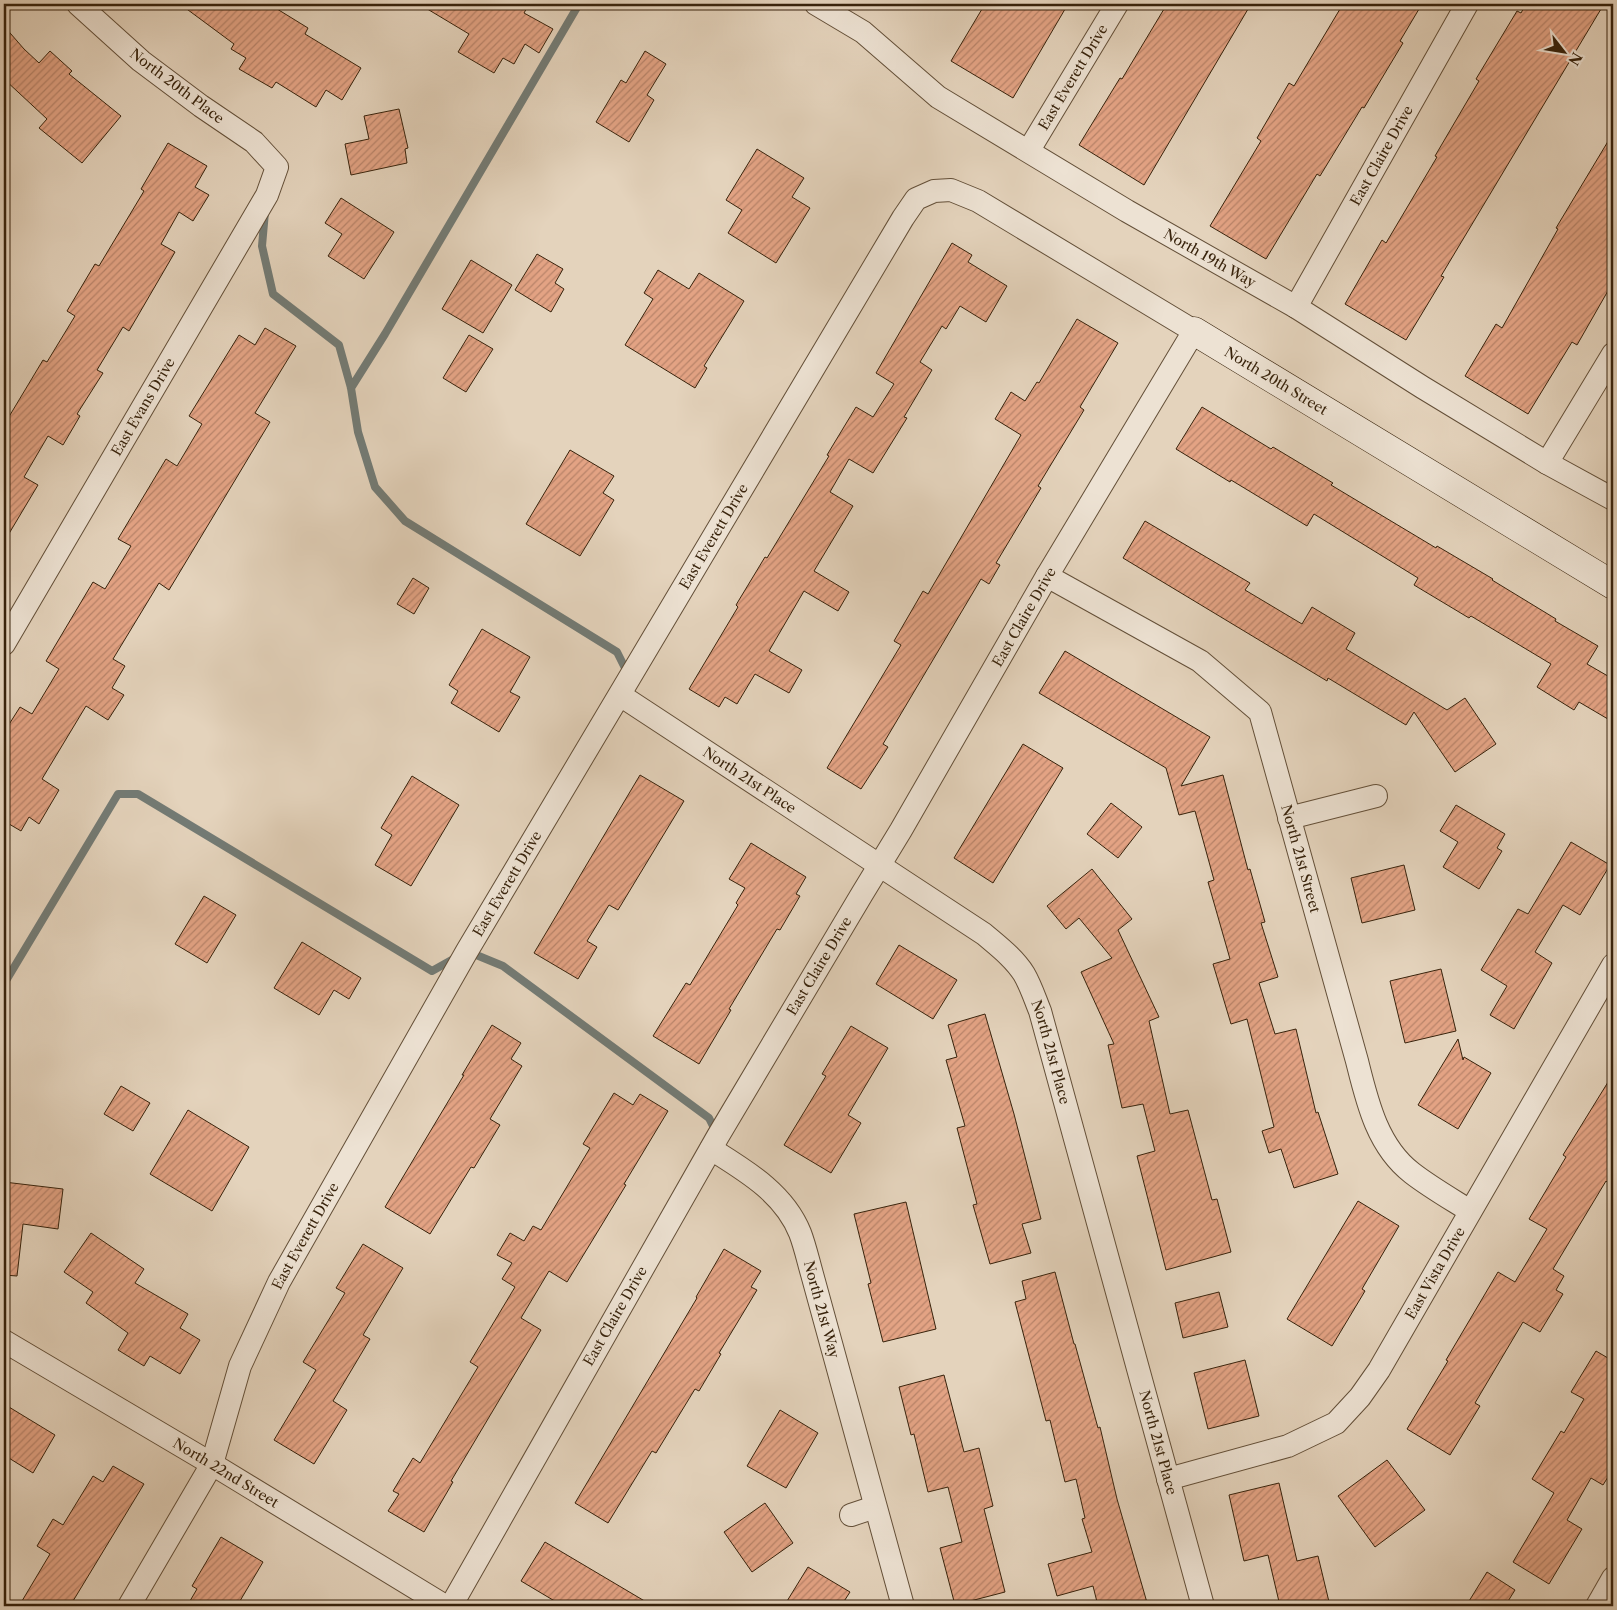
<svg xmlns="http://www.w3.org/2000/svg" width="1617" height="1610" font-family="'Libre Caslon Text',serif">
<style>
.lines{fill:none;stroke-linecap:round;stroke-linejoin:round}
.stream{stroke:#737b75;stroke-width:8}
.building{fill:url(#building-hatch);stroke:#38230c}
.street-casing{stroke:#634f38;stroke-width:24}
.secondary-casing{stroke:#38230c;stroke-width:29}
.street{stroke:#ede2d3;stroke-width:22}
.secondary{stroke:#ede2d3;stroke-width:28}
.labels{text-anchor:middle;stroke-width:4;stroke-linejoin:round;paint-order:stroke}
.street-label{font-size:14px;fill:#38230c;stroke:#ede2d3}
</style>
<defs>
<pattern id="building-hatch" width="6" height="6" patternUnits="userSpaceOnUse" patternTransform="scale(1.25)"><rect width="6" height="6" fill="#e3a384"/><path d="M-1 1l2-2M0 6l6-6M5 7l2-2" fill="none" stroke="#b9846a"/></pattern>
</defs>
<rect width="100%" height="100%" fill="#e4d3bc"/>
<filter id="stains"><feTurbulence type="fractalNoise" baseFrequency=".004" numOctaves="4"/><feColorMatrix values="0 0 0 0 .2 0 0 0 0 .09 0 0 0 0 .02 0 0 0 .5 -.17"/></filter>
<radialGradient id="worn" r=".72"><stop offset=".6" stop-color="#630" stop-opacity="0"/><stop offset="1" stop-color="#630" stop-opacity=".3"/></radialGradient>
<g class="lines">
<!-- stream -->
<path class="stream" d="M265 212 262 246 273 294 339 345 351 388 358 432 375 487 405 521 617 652 628 674
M351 388 385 334 579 4
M469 952 503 966 709 1118 716 1132
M4 984 118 794H138L432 971 457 957"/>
</g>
<!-- building -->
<path class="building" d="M180 4H269L308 28 305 34 361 68 342 100 326 90 316 107 276 82 272 88 239 69 246 58 231 49 234 44Z
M419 4H529L524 13 553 29 539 53 525 44 514 64 503 58 494 73 458 52 469 34Z
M985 4H1068L1013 98 951 61Z
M1167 4H1251L1144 185 1079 145 1120 78 1122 79Z
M1343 4H1422L1400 41 1403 43 1364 108 1362 107 1320 176 1317 174 1266 259 1210 226 1261 141 1257 138 1289 83 1294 86Z
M1526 4H1604L1441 276 1444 277 1406 340 1345 304 1382 240 1386 243 1437 157 1435 156 1479 81 1476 79 1517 11 1521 13Z
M4 26 24 49 39 63 50 51 72 71 69 74 121 116 82 163 39 128 47 119 4 79Z
M645 51 666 64 647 95 654 100 629 142 596 122 621 80 626 83Z
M399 109 408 148 405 149 407 163 351 175 345 144 369 139 364 116Z
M1613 133V282L1577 345 1572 342 1528 414 1465 376 1496 324 1502 328 1558 229 1556 228Z
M168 143 207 166 195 187 209 195 193 221 179 212 161 244 175 252 129 331 123 327 97 370 103 373 77 414 80 416 63 445 48 436 24 477 38 485 4 542V425L43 360 47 362 75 316 67 311 95 264 99 266 144 191 141 189Z
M757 149 804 178 792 197 810 208 776 263 728 233 742 210 726 200Z
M341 198 394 232 364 279 328 256 342 234 325 223Z
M952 243 972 255 968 262 1007 286 986 322 960 306 946 329 942 326 920 362 932 370 904 417 907 418 873 473 849 459 830 492 853 506 814 571 849 592 838 611 804 591 769 651 802 670 789 693 755 674 737 704 725 697 719 707 689 689 738 607 736 605 765 557 767 558 829 456 827 455 856 407 873 417 894 384 876 373Z
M537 254 563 269 555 283 564 289 551 312 515 290Z
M471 260 512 285 483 333 442 309Z
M658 270 689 289 699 273 744 301 704 366 707 368 695 388 625 345 653 299 644 293Z
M1077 319 1118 343 1080 407 1084 410 1038 486 1041 488 996 563 1000 565 989 584 981 579 883 744 888 747 861 789 827 768 901 645 894 641 923 591 928 594 1021 435 995 419 1011 392 1025 401 1037 382 1039 383Z
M265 328 296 346 255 413 270 422 169 590 159 583 113 659 125 666 112 688 124 695 108 720 86 706 42 779 59 790 39 824 29 817 21 831 4 821V726H8L20 707 32 714 59 669 46 661 93 582 105 589 131 546 118 539 166 459 177 466 202 424 189 416 239 335 255 345Z
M469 335 493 349 466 392 443 378Z
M1202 407 1271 449 1273 447 1333 483 1331 485 1436 548 1437 546 1493 579 1492 580 1556 619 1555 621 1598 646 1587 664 1613 679V722L1579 702 1574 710 1537 687 1551 664 1471 616 1469 618 1414 585 1418 578 1314 514 1307 526 1231 480 1230 482 1176 449Z
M570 450 614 476 603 493 614 500 580 556 526 524Z
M1145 521 1250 583 1245 590 1302 624 1312 607 1355 633 1346 649 1447 710 1465 698 1496 744 1455 772 1414 712 1406 725 1328 678 1327 681 1123 558Z
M413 578 429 588 414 614 397 604Z
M482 629 530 657 510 692 520 697 499 732 451 703 458 691 449 685Z
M1065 651 1210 737 1181 786 1223 775 1248 870 1250 869 1265 922 1261 923 1278 977 1259 983 1275 1034 1296 1029 1316 1113 1318 1112 1338 1174 1294 1188 1281 1149 1269 1153 1262 1131 1274 1127 1247 1019 1231 1024 1213 964 1230 959 1208 882 1214 880 1195 811 1179 815 1166 768 1039 693Z
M1023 744 1063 768 993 883 954 858Z
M640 775 684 801 618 910 609 905 587 941 597 947 578 979 534 953Z
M412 776 459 805 411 886 375 865 392 835 381 828Z
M1111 803 1142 827 1118 858 1087 834Z
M1456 805 1505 834 1497 848 1502 851 1479 889 1443 867 1458 842 1440 831Z
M1571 842 1610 865 1580 915 1563 905 1535 952 1552 963 1514 1029 1490 1015 1507 986 1481 970 1518 909 1528 914Z
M751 843 806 877 796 894 800 896 780 930 777 929 729 1009 731 1010 699 1064 653 1036 686 983 690 985 738 905 736 903 745 888 729 879Z
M1404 865 1415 910 1362 923 1351 878Z
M1092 869 1132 919 1118 930 1159 1017 1149 1021 1170 1114 1188 1110 1212 1200 1217 1199 1231 1252 1166 1270 1137 1156 1155 1151 1143 1104 1122 1108 1108 1045 1114 1044 1081 972 1112 958 1079 918 1066 929 1047 906Z
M204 896 236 915 207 963 175 944Z
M302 942 361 978 349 999 334 990 319 1015 274 988Z
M899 945 957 980 933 1019 876 984Z
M1441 969 1456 1031 1405 1043 1390 981Z
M985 1014 1014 1114 1041 1219 1022 1224 1031 1253 990 1264 973 1205 977 1204 957 1128 965 1126 946 1060 957 1057 948 1025Z
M492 1025 521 1043 511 1059 522 1066 490 1119 500 1125 474 1168 471 1167 430 1234 385 1207 464 1075H462Z
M851 1026 888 1048 848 1115 861 1123 831 1173 784 1145 826 1076 822 1074Z
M1458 1039 1463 1060 1464 1057 1491 1073 1458 1129 1418 1105Z
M1613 1074V1171L1607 1182 1606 1181 1553 1269 1564 1276 1556 1290 1563 1294 1540 1332 1523 1322 1475 1403 1480 1406 1450 1455 1407 1429 1448 1361 1446 1360 1498 1272 1515 1282 1547 1229 1529 1219 1566 1157 1563 1155Z
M121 1086 150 1103 133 1131 104 1114Z
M614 1093 633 1105 640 1094 668 1111 624 1184 626 1185 567 1282 549 1271 521 1318 541 1330 451 1481 453 1482 424 1532 388 1511 399 1494 393 1491 413 1458 420 1463 478 1367 470 1362 515 1287 502 1279 512 1263 497 1255 510 1233 524 1241 533 1226 541 1230 590 1148 583 1144Z
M188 1110 249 1147 212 1211 150 1174Z
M4 1182 63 1189 58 1229 23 1224 17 1276 4 1275Z
M1358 1201 1399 1226 1362 1289 1365 1291 1332 1346 1287 1319Z
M906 1202 936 1329 883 1342 868 1284 871 1283 854 1214Z
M91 1233 144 1269 135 1283 188 1314 180 1328 200 1340 180 1374 150 1356 144 1366 118 1350 128 1333 86 1303 93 1292 64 1272Z
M363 1244 403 1268 363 1335 370 1339 333 1401 347 1410 314 1464 274 1440 316 1370 303 1362 345 1293 336 1288Z
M724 1249 761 1271 751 1287 757 1290 719 1353 721 1354 699 1391 695 1389 656 1453 652 1451 608 1523 575 1503 697 1298 696 1297Z
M1055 1272 1074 1344H1075L1098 1428 1100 1427 1117 1499 1148 1606H1098L1093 1586 1057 1596 1048 1564 1092 1552 1082 1519 1085 1518 1076 1479 1065 1482 1050 1420 1046 1421 1015 1302 1026 1299 1022 1281Z
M1219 1292 1228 1327 1183 1338 1175 1303Z
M1596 1351 1613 1361V1469L1603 1485 1591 1478 1567 1520 1582 1529 1549 1584 1513 1562 1554 1493 1532 1479 1561 1431 1564 1433 1584 1399 1571 1392Z
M1245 1360 1259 1416 1208 1429 1194 1373Z
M944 1375 964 1452 979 1448 993 1506 984 1509 1005 1592 955 1605 940 1548 962 1542 948 1487 928 1492 914 1434 911 1435 899 1387Z
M4 1404 55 1435 33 1473 4 1455Z
M780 1410 818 1433 786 1488 747 1466Z
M1387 1460 1425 1510 1375 1547 1338 1496Z
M113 1466 144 1484 70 1606H19L50 1554 37 1546 53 1519 63 1525 93 1476 103 1482Z
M1279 1483 1297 1561 1318 1556 1330 1606H1280L1268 1555 1244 1561 1229 1495Z
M765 1503 793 1543 752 1572 724 1532Z
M221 1537 263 1562 237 1606H187L197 1589 192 1586Z
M545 1542 653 1606H563L521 1581Z
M808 1567 850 1592 841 1606H784Z
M1487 1572 1515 1590 1505 1606H1466Z"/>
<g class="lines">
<defs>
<g id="street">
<path id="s1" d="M816 4 863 32 938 97 1127 211 1296 307 1422 387 1547 463 1613 499"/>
<path id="s2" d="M1029 150 1117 4"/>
<path id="s3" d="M1296 307 1467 4"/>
<path d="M1547 463 1613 354"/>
<path id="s4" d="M1047 576 1200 661 1260 712 1357 1061C1367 1101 1377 1146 1412 1173 1430 1187 1451 1199 1470 1211"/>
<path id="s5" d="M4 644 267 195 277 167 254 142 201 106 141 61 78 4"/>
<path id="s6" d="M620 695 984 934C998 946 1014 958 1024 974 1031 986 1035 999 1040 1011L1203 1606"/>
<path d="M1289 818 1376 796"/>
<path id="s7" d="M711 1149C746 1171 784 1193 800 1233 805 1246 808 1260 812 1274L903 1606"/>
<path id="s8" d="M4 1341 212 1464 445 1606"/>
<path id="s9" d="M1168 1479 1288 1446 1336 1423 1360 1397 1379 1370 1613 965"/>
<path d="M851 1515 875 1507"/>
<path id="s10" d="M129 1606 212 1464 240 1366 279 1282 467 951 903 218 916 199 934 191 951 190 978 201 1194 331 1047 576 901 830 862 894 718 1136 451 1606"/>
<path d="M1597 1606 1613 1578"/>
</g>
<g id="secondary">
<path id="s11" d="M1194 331 1613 585"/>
</g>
</defs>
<!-- street casing -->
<use href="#street" class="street-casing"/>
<!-- secondary casing -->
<use href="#secondary" class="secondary-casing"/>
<!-- street -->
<use href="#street" class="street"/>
<!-- secondary -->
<use href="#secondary" class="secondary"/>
</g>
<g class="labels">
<!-- street labels -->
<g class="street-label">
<text dy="5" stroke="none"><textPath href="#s2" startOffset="85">East Everett Drive</textPath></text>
<text transform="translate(177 86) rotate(37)" y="5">North 20th Place</text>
<text dy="5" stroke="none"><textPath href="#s3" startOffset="174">East Claire Drive</textPath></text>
<text dy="5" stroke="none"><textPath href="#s1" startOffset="470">North 19th Way</textPath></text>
<text dy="5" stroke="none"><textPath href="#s11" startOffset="96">North 20th Street</textPath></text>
<text dy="5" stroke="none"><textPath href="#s5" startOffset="275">East Evans Drive</textPath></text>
<text dy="5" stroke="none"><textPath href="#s10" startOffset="1222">East Everett Drive</textPath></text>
<text transform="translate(1024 617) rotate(-60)" y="5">East Claire Drive</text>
<text dy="5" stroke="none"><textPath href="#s6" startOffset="155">North 21st Place</textPath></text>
<text dy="5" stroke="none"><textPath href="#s4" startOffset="406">North 21st Street</textPath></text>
<text dy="5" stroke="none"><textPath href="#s10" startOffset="818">East Everett Drive</textPath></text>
<text transform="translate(819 966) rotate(-59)" y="5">East Claire Drive</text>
<text dy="5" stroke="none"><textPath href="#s6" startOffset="575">North 21st Place</textPath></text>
<text dy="5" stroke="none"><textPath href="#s10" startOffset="412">East Everett Drive</textPath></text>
<text dy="5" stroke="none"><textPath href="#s9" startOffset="358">East Vista Drive</textPath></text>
<text dy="5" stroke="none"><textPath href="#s7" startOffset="204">North 21st Way</textPath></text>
<text transform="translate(615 1316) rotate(-60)" y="5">East Claire Drive</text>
<text dy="5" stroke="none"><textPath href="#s6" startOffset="980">North 21st Place</textPath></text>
<text dy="5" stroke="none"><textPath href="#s8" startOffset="258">North 22nd Street</textPath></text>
</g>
</g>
<!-- margin -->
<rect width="1617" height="1610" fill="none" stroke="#e4d3bc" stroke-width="20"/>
<rect x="5" y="5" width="1607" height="1600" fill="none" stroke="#38230c" stroke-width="2.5"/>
<rect x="10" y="10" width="1597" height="1590" fill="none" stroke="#38230c"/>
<!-- north arrow -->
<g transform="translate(1564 52) rotate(121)" stroke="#ede2d3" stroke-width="4" paint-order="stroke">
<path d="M0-4L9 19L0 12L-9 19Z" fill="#38230c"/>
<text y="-8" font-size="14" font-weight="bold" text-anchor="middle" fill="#38230c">N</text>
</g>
<rect width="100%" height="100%" filter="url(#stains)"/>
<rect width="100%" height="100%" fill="url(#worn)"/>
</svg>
